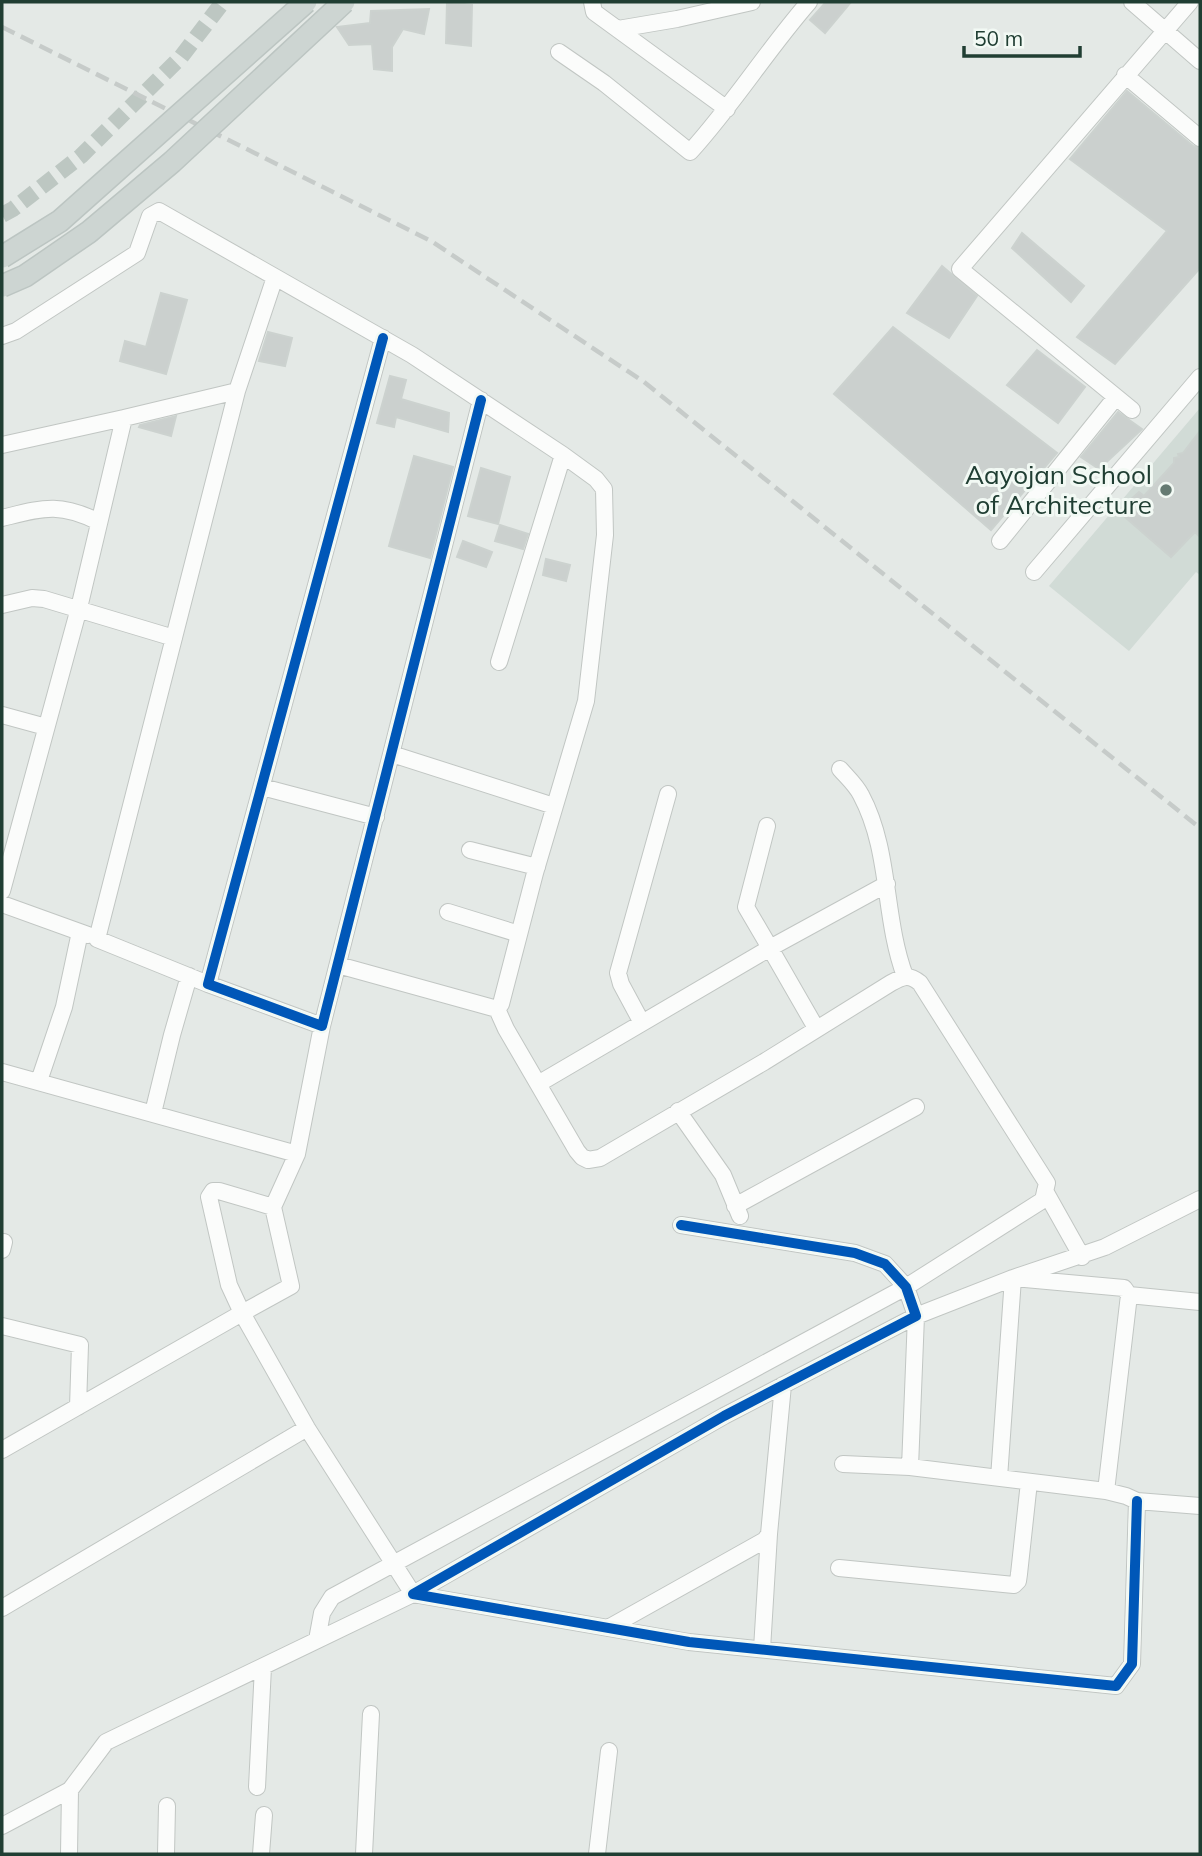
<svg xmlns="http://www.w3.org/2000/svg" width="1202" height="1856" font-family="Mulish,sans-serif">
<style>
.built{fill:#d1dbd6}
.building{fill:#cbd0ce;stroke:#ccd2cf;stroke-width:2}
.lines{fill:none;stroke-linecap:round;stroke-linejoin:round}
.minor-tunnel{stroke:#bdc7c2;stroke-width:16;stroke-dasharray:16 8;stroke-linecap:butt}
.minor-casing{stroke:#c1c6c3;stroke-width:18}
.minor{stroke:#fbfcfb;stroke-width:16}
.rail{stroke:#c6cbc9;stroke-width:4.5;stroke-dasharray:14 7;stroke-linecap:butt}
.major-bridge-casing{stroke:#bcc5c2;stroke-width:24;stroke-linecap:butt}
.major-bridge{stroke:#cdd5d2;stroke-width:21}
.cycleway-casing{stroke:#f2f9f4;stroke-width:15}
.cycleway{stroke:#0057b8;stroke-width:10}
.poi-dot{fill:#657a72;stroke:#f2f9f4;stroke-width:2.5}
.labels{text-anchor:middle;stroke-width:6;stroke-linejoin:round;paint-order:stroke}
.poi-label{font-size:26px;fill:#203e33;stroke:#f2f9f4;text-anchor:end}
</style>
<rect width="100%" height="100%" fill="#e4e9e6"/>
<!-- built -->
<path class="built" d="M1200 408V575L1196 572 1129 651 1049 586Z"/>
<!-- building -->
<path class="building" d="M447 2 472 5 471 46 446 43Z
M826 2H851L825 33 810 20Z
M429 9 424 34 403 29 392 47V71L374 69 372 44 349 45 337 27 370 23 371 11Z
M1127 91 1193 146 1200 148V268L1115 364 1077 337 1167 231 1070 159Z
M1022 233 1084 286 1071 302 1012 248Z
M942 266 977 296 949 338 907 313Z
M161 293 187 300 166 374 120 361 125 341 146 347Z
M893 327 1057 453 991 530 834 394Z
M268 332 292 338 285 366 259 361Z
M1037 350 1085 387 1058 423 1007 385Z
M390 376 406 380 401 399 449 413 448 432 396 417 394 427 377 423Z
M1118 412 1142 429 1099 469 1081 457Z
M176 416 171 436 139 427 140 425Z
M1200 431V537L1195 532 1171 557 1118 511 1139 492 1144 496 1174 463V458L1179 457 1178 454 1183 453Z
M414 456 453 467 430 558 389 546Z
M481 468 510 477 498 524 468 516Z
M500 525 528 534 523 549 495 541Z
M463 541 492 552 486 567 457 557Z
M546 559 570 565 566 581 543 575Z"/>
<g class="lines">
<!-- minor-tunnel -->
<path class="minor-tunnel" d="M2 215 13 209 81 156 181 57 223 2"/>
<defs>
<path id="minor" d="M592 2 594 12 727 109
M1132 2 1200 61
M618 29 677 19 752 2
M559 52 604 83 690 152C733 105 767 50 809 2
M1125 75 1200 138
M2 336 16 331 137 253 150 216 159 211 412 355 563 455 499 662
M383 338 208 984 322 1026 481 400
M1132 410 960 269 1190 2
M2 445 124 418
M2 518C43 508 59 502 99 522
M1000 541 1116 397
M1034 572 1200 377
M2 605 32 598 44 599 174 638
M2 715 46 727
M392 754 554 806
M840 769C847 777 856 785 861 795 891 851 883 917 905 976
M262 787 376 817
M767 826 746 907 770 948 887 884
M470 850 537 867
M2 891 79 608 124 418 237 391
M2 904 88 935
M448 912 519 934
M338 965 497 1009 501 1004 535 873 586 701 605 535 604 489 596 479 563 455
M208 984 97 939 237 391 275 277
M642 1023 621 984 618 973 668 794
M2 1072 297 1154
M39 1081 64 1007 80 932
M538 1084 770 948 816 1028
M678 1111 723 1175 740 1216
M153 1113 172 1035 189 976
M1045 1191 1082 1257
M735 1206 916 1107
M273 1207 219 1191H213L209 1197 229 1285 242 1313 291 1286 273 1207 297 1154 322 1026
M681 1225 855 1253 885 1264 906 1287 916 1316 724 1416 413 1594 689 1642 1116 1686 1132 1664 1137 1501
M2 1250 4 1242
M1129 1295 1200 1302
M2 1326 80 1345 78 1407
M2 1450 242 1313 307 1428 413 1594 106 1742 70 1790 2 1826
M843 1464 910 1467 1106 1491 1126 1496 1137 1501 1200 1506
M910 1467 916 1316 1013 1278 1124 1288 1129 1295 1106 1491
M999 1478 1013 1278 1105 1247 1200 1199
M839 1568 1014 1585 1018 1581 1019 1574 1029 1482
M2 1608 307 1428
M608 1628 765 1540 769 1534 783 1385
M317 1640 322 1613 332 1597 906 1287 1043 1200 1047 1183 920 983C909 974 904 976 891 983L764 1062 600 1158 588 1160 582 1157 577 1151 506 1029 497 1009
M762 1649 769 1534
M257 1787 263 1667
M69 1854 70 1790
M166 1854 167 1806
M261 1854 264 1815
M364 1854 371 1714
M597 1854 609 1751"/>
</defs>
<!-- minor casing -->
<use href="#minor" class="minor-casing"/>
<!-- minor -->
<use href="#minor" class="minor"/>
<!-- rail -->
<path class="rail" d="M2 27 431 241 644 382 1200 828"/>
<defs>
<path id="major-bridge" d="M2 257 60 221 306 2
M2 286 25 276 89 232 172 162 344 2"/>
</defs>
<!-- major-bridge casing -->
<use href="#major-bridge" class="major-bridge-casing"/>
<!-- major-bridge -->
<use href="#major-bridge" class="major-bridge"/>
<defs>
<path id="cycleway" d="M383 338 208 984 322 1026 481 400
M681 1225 855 1253 885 1264 906 1287 916 1316 724 1416 413 1594 689 1642 1116 1686 1132 1664 1137 1501"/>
</defs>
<!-- cycleway casing -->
<use href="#cycleway" class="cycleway-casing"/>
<!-- cycleway -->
<use href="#cycleway" class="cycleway"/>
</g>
<!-- markers -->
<circle class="poi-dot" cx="1166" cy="490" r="7"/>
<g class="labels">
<!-- poi labels -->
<g class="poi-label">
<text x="1152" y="484">Aayojan School<tspan x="1152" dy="30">of Architecture</tspan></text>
</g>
</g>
<!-- border -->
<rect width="1202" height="1856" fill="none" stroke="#203e33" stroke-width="7"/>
<!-- scale -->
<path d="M964 46v10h116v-10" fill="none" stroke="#203e33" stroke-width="3.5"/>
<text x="974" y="46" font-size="21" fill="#203e33" stroke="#f2f9f4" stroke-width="5" paint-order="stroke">50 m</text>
</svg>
